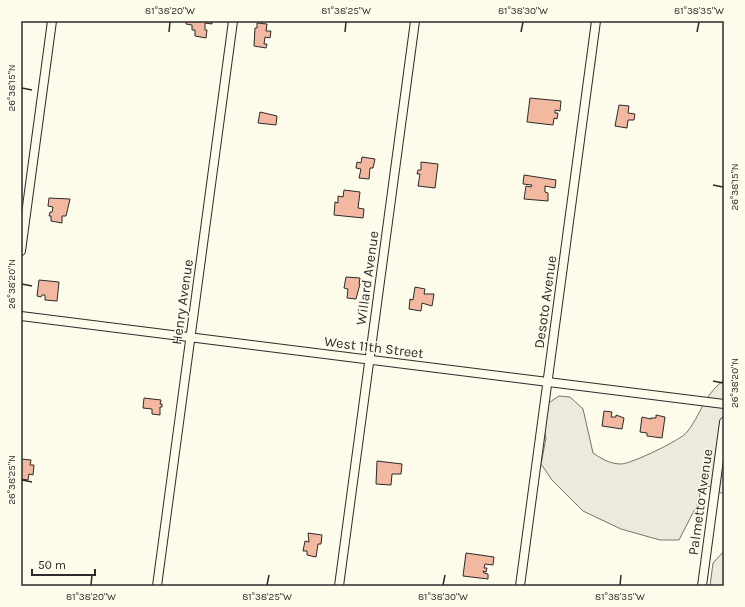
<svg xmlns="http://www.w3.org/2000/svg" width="745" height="607" font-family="Karla,sans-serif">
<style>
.green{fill:#ecebdb;stroke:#74746e}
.building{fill:#f2b8a0;stroke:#2b2b2b}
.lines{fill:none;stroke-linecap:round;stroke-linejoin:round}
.street-casing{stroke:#2b2b2b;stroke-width:10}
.street{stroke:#fdfbea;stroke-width:8}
.ticks{fill:none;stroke:#2b2b2b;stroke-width:1.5}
.labels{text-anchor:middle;stroke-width:3;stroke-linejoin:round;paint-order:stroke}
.street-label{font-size:14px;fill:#2b2b2b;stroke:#fdfbea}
.neatline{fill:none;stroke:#2b2b2b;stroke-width:1.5}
.ticks-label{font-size:10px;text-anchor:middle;fill:#2b2b2b}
</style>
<rect width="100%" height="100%" fill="#fdfbea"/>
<!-- green -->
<path class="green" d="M724 380V494L716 491V488L701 485 699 501 679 540H660L621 529 583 511 552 480 541 464 546 438 544 429 547 404 559 396 570 397 583 409 593 453C602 459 610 464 621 464 631 464 681 440 687 432 702 413 703 396 724 380Z
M724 551V586H710L713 563Z"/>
<!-- building -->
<path class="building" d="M186 21H212V24L205 23V30H207L206 38 195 36V30H192V25L186 24Z
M257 23 267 24 266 31H271L270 38 265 37 264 44H267L266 48 254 46 255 28H257Z
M530 98 561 101 560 111 555 110V113H558L557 119 554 118 553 125 527 122Z
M619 105 629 106 628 113 635 114 634 120H628L627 128 615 126Z
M260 112 277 116 276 125 258 123Z
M362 157 375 159 373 168H370L369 179 359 178 361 169 356 168 357 162 361 163Z
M421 162 438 164 435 188 418 186 420 174H417L418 170H421Z
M524 175 556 180 555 188 545 186V192L548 193V201L524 199 526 186 531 187 532 185 523 184Z
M344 190 360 192 358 208 364 209 363 218 334 215 335 202 338 203V196L343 197Z
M49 198 70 199 66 216H62V223L51 221V216H49L50 212H52L53 207 48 206Z
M346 277 360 278 359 284H360L356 299 347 298 348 289 344 288Z
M39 280 59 282 57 301 45 300V295H42L41 297 37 296Z
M415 287 425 289 424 294H434L432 306 422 303 421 311 409 309 410 299 413 300Z
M144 398 161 400 160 404H162V407H160V415L152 414V409L143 408Z
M604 411 612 412 611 417H616V415L624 418 622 429 602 426Z
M656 415 665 417 662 438 647 436V433L640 432 642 417 651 419V418H656Z
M21 459 31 460 30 465H34L33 475 29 474 28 480 21 479Z
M377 461 402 464 401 474H392L391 485 376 484Z
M308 533 322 535 321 544H318L316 557 307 555V551H303L305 541 309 542Z
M466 553 494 557 493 565 485 564 484 568H487L486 572 483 571 484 573 488 574V579L463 576Z"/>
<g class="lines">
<defs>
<path id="street" d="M21 251 52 21
M21 316 724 404
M157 586 233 21
M339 586 415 21
M520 586 596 21
M702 586 724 422"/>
</defs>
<!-- street casing -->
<use href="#street" class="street-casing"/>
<!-- street -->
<use href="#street" class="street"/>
</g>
<!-- ticks -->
<path class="ticks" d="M169 32 170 22M345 32 346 22M521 32 523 22M697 32 699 22M22 88 32 90M713 185 723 187M22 284 32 286M713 381 723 383M22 480 32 482M91 585 92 575M267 585 269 575M443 585 445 575M620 585 621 575"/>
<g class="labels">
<!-- street labels -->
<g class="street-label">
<text transform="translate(367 278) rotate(-82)" y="5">Willard Avenue</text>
<text transform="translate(182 302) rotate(-82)" y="5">Henry Avenue</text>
<text transform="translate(545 302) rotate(-82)" y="5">Desoto Avenue</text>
<text transform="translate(374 347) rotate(7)" y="5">West 11th Street</text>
<text transform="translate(700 502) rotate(-82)" y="5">Palmetto Avenue</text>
</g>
</g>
<!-- border -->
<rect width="745" height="607" fill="none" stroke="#fdfbea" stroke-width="44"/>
<!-- scale -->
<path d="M32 569v6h63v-6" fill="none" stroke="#2b2b2b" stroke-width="2"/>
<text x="38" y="569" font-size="12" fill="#2b2b2b" stroke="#fdfbea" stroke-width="3" paint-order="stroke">50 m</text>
<rect x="22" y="22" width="701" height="563" class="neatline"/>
<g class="ticks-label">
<text x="170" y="14">81°38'20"W</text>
<text x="346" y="14">81°38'25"W</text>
<text x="523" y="14">81°38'30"W</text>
<text x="699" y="14">81°38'35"W</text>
<text transform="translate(11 88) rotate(-90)" y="4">26°38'15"N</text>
<text transform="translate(734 187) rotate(-90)" y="4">26°38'15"N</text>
<text transform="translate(11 284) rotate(-90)" y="4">26°38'20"N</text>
<text transform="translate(734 383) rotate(-90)" y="4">26°38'20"N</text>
<text transform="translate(11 480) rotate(-90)" y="4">26°38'25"N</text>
<text x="91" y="600">81°38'20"W</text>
<text x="267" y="600">81°38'25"W</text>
<text x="443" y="600">81°38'30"W</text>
<text x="620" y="600">81°38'35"W</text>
</g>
</svg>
